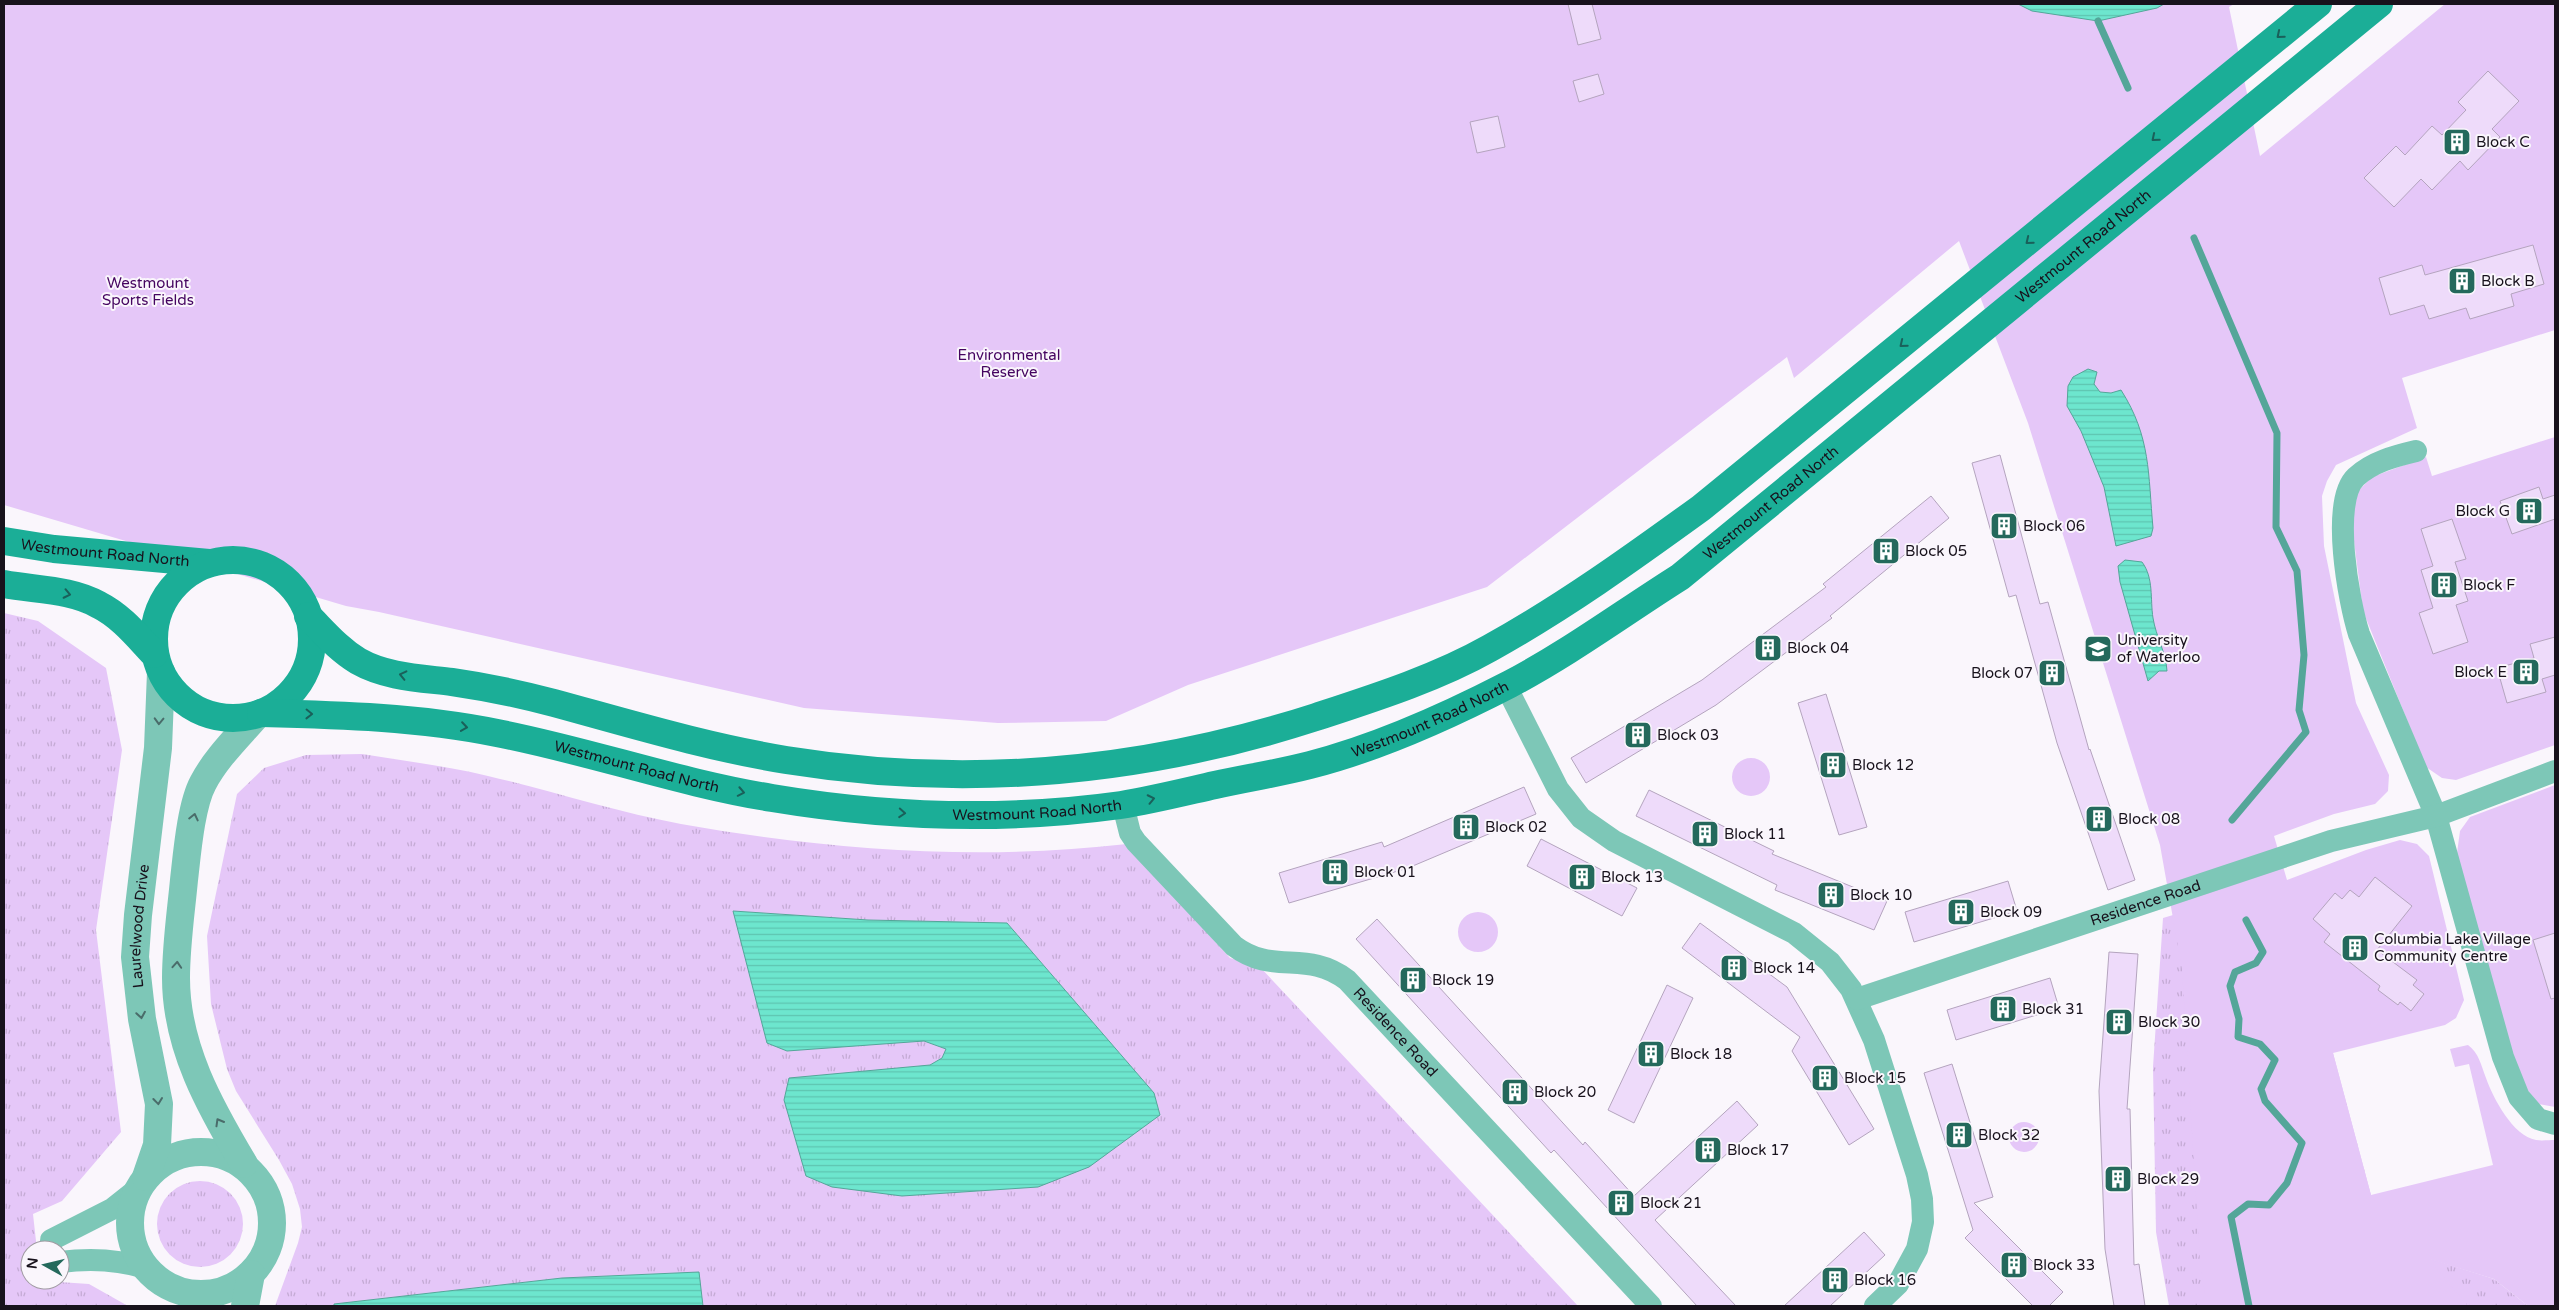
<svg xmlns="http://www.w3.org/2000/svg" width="2559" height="1310" font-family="'Varela Round',sans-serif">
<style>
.grass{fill:url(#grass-tufts);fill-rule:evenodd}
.park{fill:#e5c7f8}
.water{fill:url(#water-rules);stroke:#54a699}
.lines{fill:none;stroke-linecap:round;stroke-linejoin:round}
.stream{stroke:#54a699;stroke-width:7}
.building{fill:#eedbfa;stroke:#b4a4be}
.minor{stroke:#7dc7b7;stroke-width:22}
.tertiary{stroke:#7dc7b7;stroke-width:28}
.secondary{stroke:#1bae97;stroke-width:28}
.oneway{stroke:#1a605a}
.oneway2{stroke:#4a6c6a}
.labels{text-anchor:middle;stroke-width:4;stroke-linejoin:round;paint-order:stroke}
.poi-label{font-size:15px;fill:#18121c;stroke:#faf6fc;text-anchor:start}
.street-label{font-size:15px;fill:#18121c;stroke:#faf6fc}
.park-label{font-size:15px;fill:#450460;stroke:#faf6fc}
</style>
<defs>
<pattern id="grass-tufts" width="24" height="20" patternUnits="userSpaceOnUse" patternTransform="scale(1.25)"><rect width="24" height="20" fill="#e5c7f8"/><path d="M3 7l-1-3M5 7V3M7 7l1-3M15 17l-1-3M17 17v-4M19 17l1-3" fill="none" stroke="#c4aad4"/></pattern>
<pattern id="water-rules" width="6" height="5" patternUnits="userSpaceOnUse" patternTransform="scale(1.25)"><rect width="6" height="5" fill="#6de6ce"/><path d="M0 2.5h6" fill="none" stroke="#5ec4b0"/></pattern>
</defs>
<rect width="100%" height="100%" fill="#faf6fc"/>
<!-- grass -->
<path class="grass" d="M4 613 38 621 106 668 122 750 96 930 121 1132 62 1201 33 1214 37 1250H30V1280L89 1284 128 1306H4Z
M362 754C404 761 447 766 488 776 552 791 616 812 681 824 828 850 978 861 1127 844L1230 958 1260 967 1578 1306H703L698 1272 562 1278 334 1304V1306H275L298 1243 302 1227 300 1209 292 1184 279 1160 236 1091 227 1069 211 1004 207 936 237 794 264 768 306 755ZM733 911 868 920 1007 923 1154 1093 1160 1115 794 1133 784 1100 930 1065 942 1058 946 1049 924 1041Z
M2287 881 2371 1195 2428 1258 2494 1279 2528 1306H2169L2156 1232 2153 1067 2163 918Z
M157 1224a43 43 0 1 1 86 0a43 43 0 1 1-86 0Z"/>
<!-- park -->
<path class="park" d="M4 4H2234L2229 7 2260 156 2445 4H2555V330L2402 378 2417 428 2336 465 2327 481 2322 496 2324 546 2356 703 2389 775 2388 791 2375 804 2334 814 2274 836 2287 880 2366 850 2400 840 2417 844 2429 856 2464 1000 2456 1018 2445 1025 2333 1053 2371 1195 2493 1165 2469 1064 2455 1067 2450 1049 2468 1045C2479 1053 2481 1065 2486 1078 2493 1098 2513 1136 2536 1140 2542 1141 2549 1140 2555 1140V1306H2528L2494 1279 2429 1259 2468 1306H2207L2200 1262 2182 969 2160 845 2028 423 1959 241 1794 378 1787 357 1487 587 1188 685 1106 721 998 723 804 708 379 612 346 606 4 505Z
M2555 437V745L2456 780 2442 778 2426 767 2363 611 2350 510 2358 491 2372 477 2426 457 2432 476Z
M1732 777a19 19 0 1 1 38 0a19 19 0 1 1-38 0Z
M2555 785V1107L2538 1104 2523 1084 2512 1065 2457 853 2460 831 2470 817Z
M1458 932a20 20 0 1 1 40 0a20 20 0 1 1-40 0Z
M2009 1137a15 15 0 1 1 30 0a15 15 0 1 1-30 0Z"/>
<!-- water -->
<path class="water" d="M2018 4H2164L2157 8 2098 21 2032 11Z
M2088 369 2097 372 2094 384 2100 392 2111 393 2121 390C2151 437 2148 474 2153 528L2151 536 2116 546 2104 487 2081 431 2067 406 2068 386 2073 377Z
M2125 560 2142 562C2154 578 2150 599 2153 618 2156 637 2166 652 2167 671H2159L2148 681 2120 582 2118 566Z
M733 911 868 920 1007 923 1154 1093 1160 1115 1089 1167 1038 1187 902 1196 832 1187 806 1176 784 1100 789 1078 930 1065 942 1058 946 1049 924 1041 787 1051 767 1043Z
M699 1272 703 1306H334V1304L562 1278Z"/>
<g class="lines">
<!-- stream -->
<path class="stream" d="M2098 21 2128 88
M2194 238 2277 433 2276 527 2297 571 2304 655 2299 710 2306 732 2232 820
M2246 920 2263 952 2256 963 2235 972 2230 986 2239 1019 2238 1037 2260 1044 2275 1060 2261 1089 2265 1101 2302 1143 2287 1183 2269 1205 2248 1204 2231 1217 2249 1306"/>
</g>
<!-- building -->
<path class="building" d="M1568 4H1592L1601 39 1578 45Z
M2488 71 2519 101 2492 129 2500 137 2468 170 2460 161 2432 190 2421 179 2394 207 2364 178 2396 146 2405 155 2432 126 2442 135 2466 110 2458 102Z
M1598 74 1604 94 1579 102 1573 81Z
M1498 116 1505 147 1477 153 1470 122Z
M2533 245 2544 284 2511 294 2514 306 2470 319 2466 308 2429 319 2424 305 2390 315 2379 278 2422 265 2425 275Z
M2000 455 2040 604 2048 602 2089 750 2090 749 2135 880 2108 890 2057 743 2016 595 2009 597 1972 463Z
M2539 487 2543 499 2555 495V519L2512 534 2500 501Z
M1931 496 1949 518 1830 616 1832 618 1716 705 1586 783 1571 758 1702 680 1826 587 1823 584Z
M2452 519 2466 559 2455 562 2468 601 2456 605 2468 642 2433 654 2419 613 2433 608 2421 570 2433 566 2421 529Z
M2555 637V675L2542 679 2546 692 2507 703 2497 668 2534 658 2530 644Z
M1826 694 1867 827 1839 835 1798 703Z
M1524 787 1536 814 1408 868 1289 903 1279 873 1382 842 1384 847Z
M1649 790 1774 851 1772 854 1887 901 1874 930 1775 890 1777 885 1636 816Z
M1541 839 1637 888 1622 916 1527 866Z
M2375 877 2412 906 2377 950 2417 980 2413 985 2424 994 2411 1011 2400 1002 2398 1005 2378 990 2380 986 2324 942 2330 934 2313 919 2335 893 2342 899 2350 890 2359 897Z
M2008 881 2017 911 1914 942 1905 912Z
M1377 919 1583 1145 1585 1142 1634 1196 1737 1101 1758 1125 1655 1220 1736 1306H1697L1554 1150 1551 1153 1356 939Z
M1700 923 1787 987 1874 1129 1849 1145 1792 1051 1800 1037 1682 948Z
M2555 933V998L2551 999 2533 940Z
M2109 952 2138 954 2127 1109H2130L2134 1265 2139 1264 2145 1306H2114L2105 1249 2099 1091Z
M2050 978 2059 1008 1956 1040 1947 1010Z
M1667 985 1693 998 1634 1123 1608 1110Z
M1952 1064 1993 1197 1974 1203 2063 1292 2049 1306H2033L1965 1238 1973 1230 1924 1073Z
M1864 1232 1885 1255 1830 1306H1784Z"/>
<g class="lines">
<!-- minor -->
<g class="minor">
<path d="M2416 451C2395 456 2372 462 2356 477 2330 501 2349 603 2359 634L2436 816 2503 1057 2519 1097 2538 1119 2555 1124"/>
<path d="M1506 686 1558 789 1581 818 1614 841 1794 933 1830 962 1851 989 1874 1040 1917 1175 1922 1199 1923 1222 1917 1249 1898 1284 1875 1306"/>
<path id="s1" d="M1123 805 1130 833 1136 842 1234 946C1274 976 1306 949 1347 980L1651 1306"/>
<path id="s2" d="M1857 999 2331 841 2436 816 2555 771"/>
<path d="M51 1240 112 1209 136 1190"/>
<path d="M60 1262C90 1258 117 1259 146 1268"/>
</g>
<!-- tertiary -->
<g class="tertiary">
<circle cx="201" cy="1223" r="71"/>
<path d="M244 1164C210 1107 176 1047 176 978 176 945 181 912 184 880 187 854 191 805 203 783 216 758 238 737 257 715"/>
<path id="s3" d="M146 1177 157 1145 159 1104 142 1019 135 957 138 915 158 748 161 672"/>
<path d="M245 1306 251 1274"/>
</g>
<!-- secondary -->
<g class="secondary">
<path id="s4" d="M4 541 54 549 209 563"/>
<circle cx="233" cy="639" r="79"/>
<path d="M4 584C35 590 71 589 99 605 121 616 137 636 154 654"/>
<path d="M308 616C324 632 338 649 358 661 386 677 420 678 452 682 487 687 520 694 554 703 631 724 707 747 786 760 966 789 1143 773 1316 717 1374 698 1437 678 1490 648 1564 607 1632 558 1701 508L2318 4"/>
<path id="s5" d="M261 713C340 715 419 717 497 733 590 751 679 783 772 798 886 817 1006 821 1121 805 1152 800 1184 792 1215 785 1247 778 1279 773 1310 765 1377 748 1448 716 1510 684 1569 653 1623 613 1680 577L2379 4"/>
</g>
</g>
<!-- one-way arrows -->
<defs><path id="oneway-chevron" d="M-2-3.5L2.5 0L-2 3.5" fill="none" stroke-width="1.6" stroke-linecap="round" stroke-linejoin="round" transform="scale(1.25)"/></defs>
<g class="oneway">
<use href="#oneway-chevron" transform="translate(2280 35) rotate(140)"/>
<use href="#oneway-chevron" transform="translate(2155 138) rotate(140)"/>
<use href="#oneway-chevron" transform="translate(2029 241) rotate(141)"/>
<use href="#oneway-chevron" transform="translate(1903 344) rotate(141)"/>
<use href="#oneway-chevron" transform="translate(67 594) rotate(12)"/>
<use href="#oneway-chevron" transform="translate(403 675) rotate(-167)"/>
<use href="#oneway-chevron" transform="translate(309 714) rotate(1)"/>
<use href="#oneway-chevron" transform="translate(464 727) rotate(8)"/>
<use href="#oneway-chevron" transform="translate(741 792) rotate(11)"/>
<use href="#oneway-chevron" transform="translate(1151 799) rotate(-12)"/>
<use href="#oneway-chevron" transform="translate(902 813) rotate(4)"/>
</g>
<g class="oneway2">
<use href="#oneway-chevron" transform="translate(159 721) rotate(92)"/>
<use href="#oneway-chevron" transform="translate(194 817) rotate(-77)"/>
<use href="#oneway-chevron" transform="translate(177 965) rotate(-86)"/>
<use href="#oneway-chevron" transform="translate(141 1015) rotate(81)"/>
<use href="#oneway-chevron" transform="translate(158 1101) rotate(83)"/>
<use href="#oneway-chevron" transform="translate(219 1122) rotate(-120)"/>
</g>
<!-- icons -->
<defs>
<symbol id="building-square" viewBox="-11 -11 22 22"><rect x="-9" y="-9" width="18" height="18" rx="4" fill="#24695c" stroke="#faf6fc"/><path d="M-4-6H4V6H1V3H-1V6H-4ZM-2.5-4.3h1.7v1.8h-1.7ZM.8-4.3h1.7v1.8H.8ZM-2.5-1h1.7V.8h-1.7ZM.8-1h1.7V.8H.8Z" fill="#fff"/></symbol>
<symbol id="university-square" viewBox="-11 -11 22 22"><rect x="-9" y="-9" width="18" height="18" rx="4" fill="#24695c" stroke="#faf6fc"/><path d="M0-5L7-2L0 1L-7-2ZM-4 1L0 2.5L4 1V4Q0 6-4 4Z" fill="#fff"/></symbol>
</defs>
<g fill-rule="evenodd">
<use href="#building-square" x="2441" y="126" width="32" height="32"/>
<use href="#building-square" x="2446" y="265" width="32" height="32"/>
<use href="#building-square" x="2513" y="495" width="32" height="32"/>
<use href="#building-square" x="1988" y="510" width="32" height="32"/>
<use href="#building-square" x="1870" y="535" width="32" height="32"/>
<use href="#building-square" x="2428" y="569" width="32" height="32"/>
<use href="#building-square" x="1752" y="632" width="32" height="32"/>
<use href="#university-square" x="2082" y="633" width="32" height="32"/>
<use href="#building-square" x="2510" y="656" width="32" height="32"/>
<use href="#building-square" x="2036" y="657" width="32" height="32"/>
<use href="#building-square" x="1622" y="719" width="32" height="32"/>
<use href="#building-square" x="1817" y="749" width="32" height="32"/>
<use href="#building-square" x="2083" y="803" width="32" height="32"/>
<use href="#building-square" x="1450" y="811" width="32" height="32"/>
<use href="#building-square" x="1689" y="818" width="32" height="32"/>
<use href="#building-square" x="1319" y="856" width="32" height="32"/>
<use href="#building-square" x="1566" y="861" width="32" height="32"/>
<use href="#building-square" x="1815" y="879" width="32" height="32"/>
<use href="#building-square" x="1945" y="896" width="32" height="32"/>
<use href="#building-square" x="2339" y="932" width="32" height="32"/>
<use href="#building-square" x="1718" y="952" width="32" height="32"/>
<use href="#building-square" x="1397" y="964" width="32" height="32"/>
<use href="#building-square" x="1987" y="993" width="32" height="32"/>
<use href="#building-square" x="2103" y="1006" width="32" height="32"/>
<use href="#building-square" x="1635" y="1038" width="32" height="32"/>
<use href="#building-square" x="1809" y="1062" width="32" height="32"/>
<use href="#building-square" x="1499" y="1076" width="32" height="32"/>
<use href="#building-square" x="1943" y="1119" width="32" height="32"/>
<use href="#building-square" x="1692" y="1134" width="32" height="32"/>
<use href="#building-square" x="2102" y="1163" width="32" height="32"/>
<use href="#building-square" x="1605" y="1187" width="32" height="32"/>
<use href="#building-square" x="1998" y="1249" width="32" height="32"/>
<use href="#building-square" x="1819" y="1264" width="32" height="32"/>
</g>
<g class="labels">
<!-- poi labels -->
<g class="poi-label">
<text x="2476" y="147">Block C</text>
<text x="2481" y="286">Block B</text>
<text x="2510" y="516" text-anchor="end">Block G</text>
<text x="2023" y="531">Block 06</text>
<text x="1905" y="556">Block 05</text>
<text x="2463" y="590">Block F</text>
<text x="2117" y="645">University<tspan x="2117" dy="17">of Waterloo</tspan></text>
<text x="1787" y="653">Block 04</text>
<text x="2507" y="677" text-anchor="end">Block E</text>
<text x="2033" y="678" text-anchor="end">Block 07</text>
<text x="1657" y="740">Block 03</text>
<text x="1852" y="770">Block 12</text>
<text x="2118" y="824">Block 08</text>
<text x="1485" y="832">Block 02</text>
<text x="1724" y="839">Block 11</text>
<text x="1354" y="877">Block 01</text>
<text x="1601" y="882">Block 13</text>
<text x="1850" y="900">Block 10</text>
<text x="1980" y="917">Block 09</text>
<text x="2374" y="944">Columbia Lake Village<tspan x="2374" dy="17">Community Centre</tspan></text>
<text x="1753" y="973">Block 14</text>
<text x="1432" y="985">Block 19</text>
<text x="2022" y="1014">Block 31</text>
<text x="2138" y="1027">Block 30</text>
<text x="1670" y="1059">Block 18</text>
<text x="1844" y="1083">Block 15</text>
<text x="1534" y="1097">Block 20</text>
<text x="1978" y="1140">Block 32</text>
<text x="1727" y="1155">Block 17</text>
<text x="2137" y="1184">Block 29</text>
<text x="1640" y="1208">Block 21</text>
<text x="2033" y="1270">Block 33</text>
<text x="1854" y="1285">Block 16</text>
</g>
<!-- street labels -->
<g class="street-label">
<text dy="5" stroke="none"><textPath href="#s5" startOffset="2002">Westmount Road North</textPath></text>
<text dy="5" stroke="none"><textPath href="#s5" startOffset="1598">Westmount Road North</textPath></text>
<text dy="5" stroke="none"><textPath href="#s4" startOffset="102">Westmount Road North</textPath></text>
<text dy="5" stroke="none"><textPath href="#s5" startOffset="1192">Westmount Road North</textPath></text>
<text dy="5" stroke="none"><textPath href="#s5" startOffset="381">Westmount Road North</textPath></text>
<text dy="5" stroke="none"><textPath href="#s5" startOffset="786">Westmount Road North</textPath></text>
<text dy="5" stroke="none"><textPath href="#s2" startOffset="304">Residence Road</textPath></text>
<text dy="5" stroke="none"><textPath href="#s3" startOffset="255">Laurelwood Drive</textPath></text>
<text dy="5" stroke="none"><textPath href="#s1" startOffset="374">Residence Road</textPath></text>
</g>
<!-- park labels -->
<g class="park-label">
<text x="148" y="288">Westmount<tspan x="148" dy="17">Sports Fields</tspan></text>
<text x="1009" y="360">Environmental<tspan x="1009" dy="17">Reserve</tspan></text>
</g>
</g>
<!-- border -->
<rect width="2559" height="1310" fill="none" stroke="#18121c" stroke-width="10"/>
<!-- north arrow -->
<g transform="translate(45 1265) rotate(278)"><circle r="24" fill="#faf6fc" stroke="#a09ba2"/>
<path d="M0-4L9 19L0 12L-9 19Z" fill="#24695c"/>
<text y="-8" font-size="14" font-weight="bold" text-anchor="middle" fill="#18121c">N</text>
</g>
</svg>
